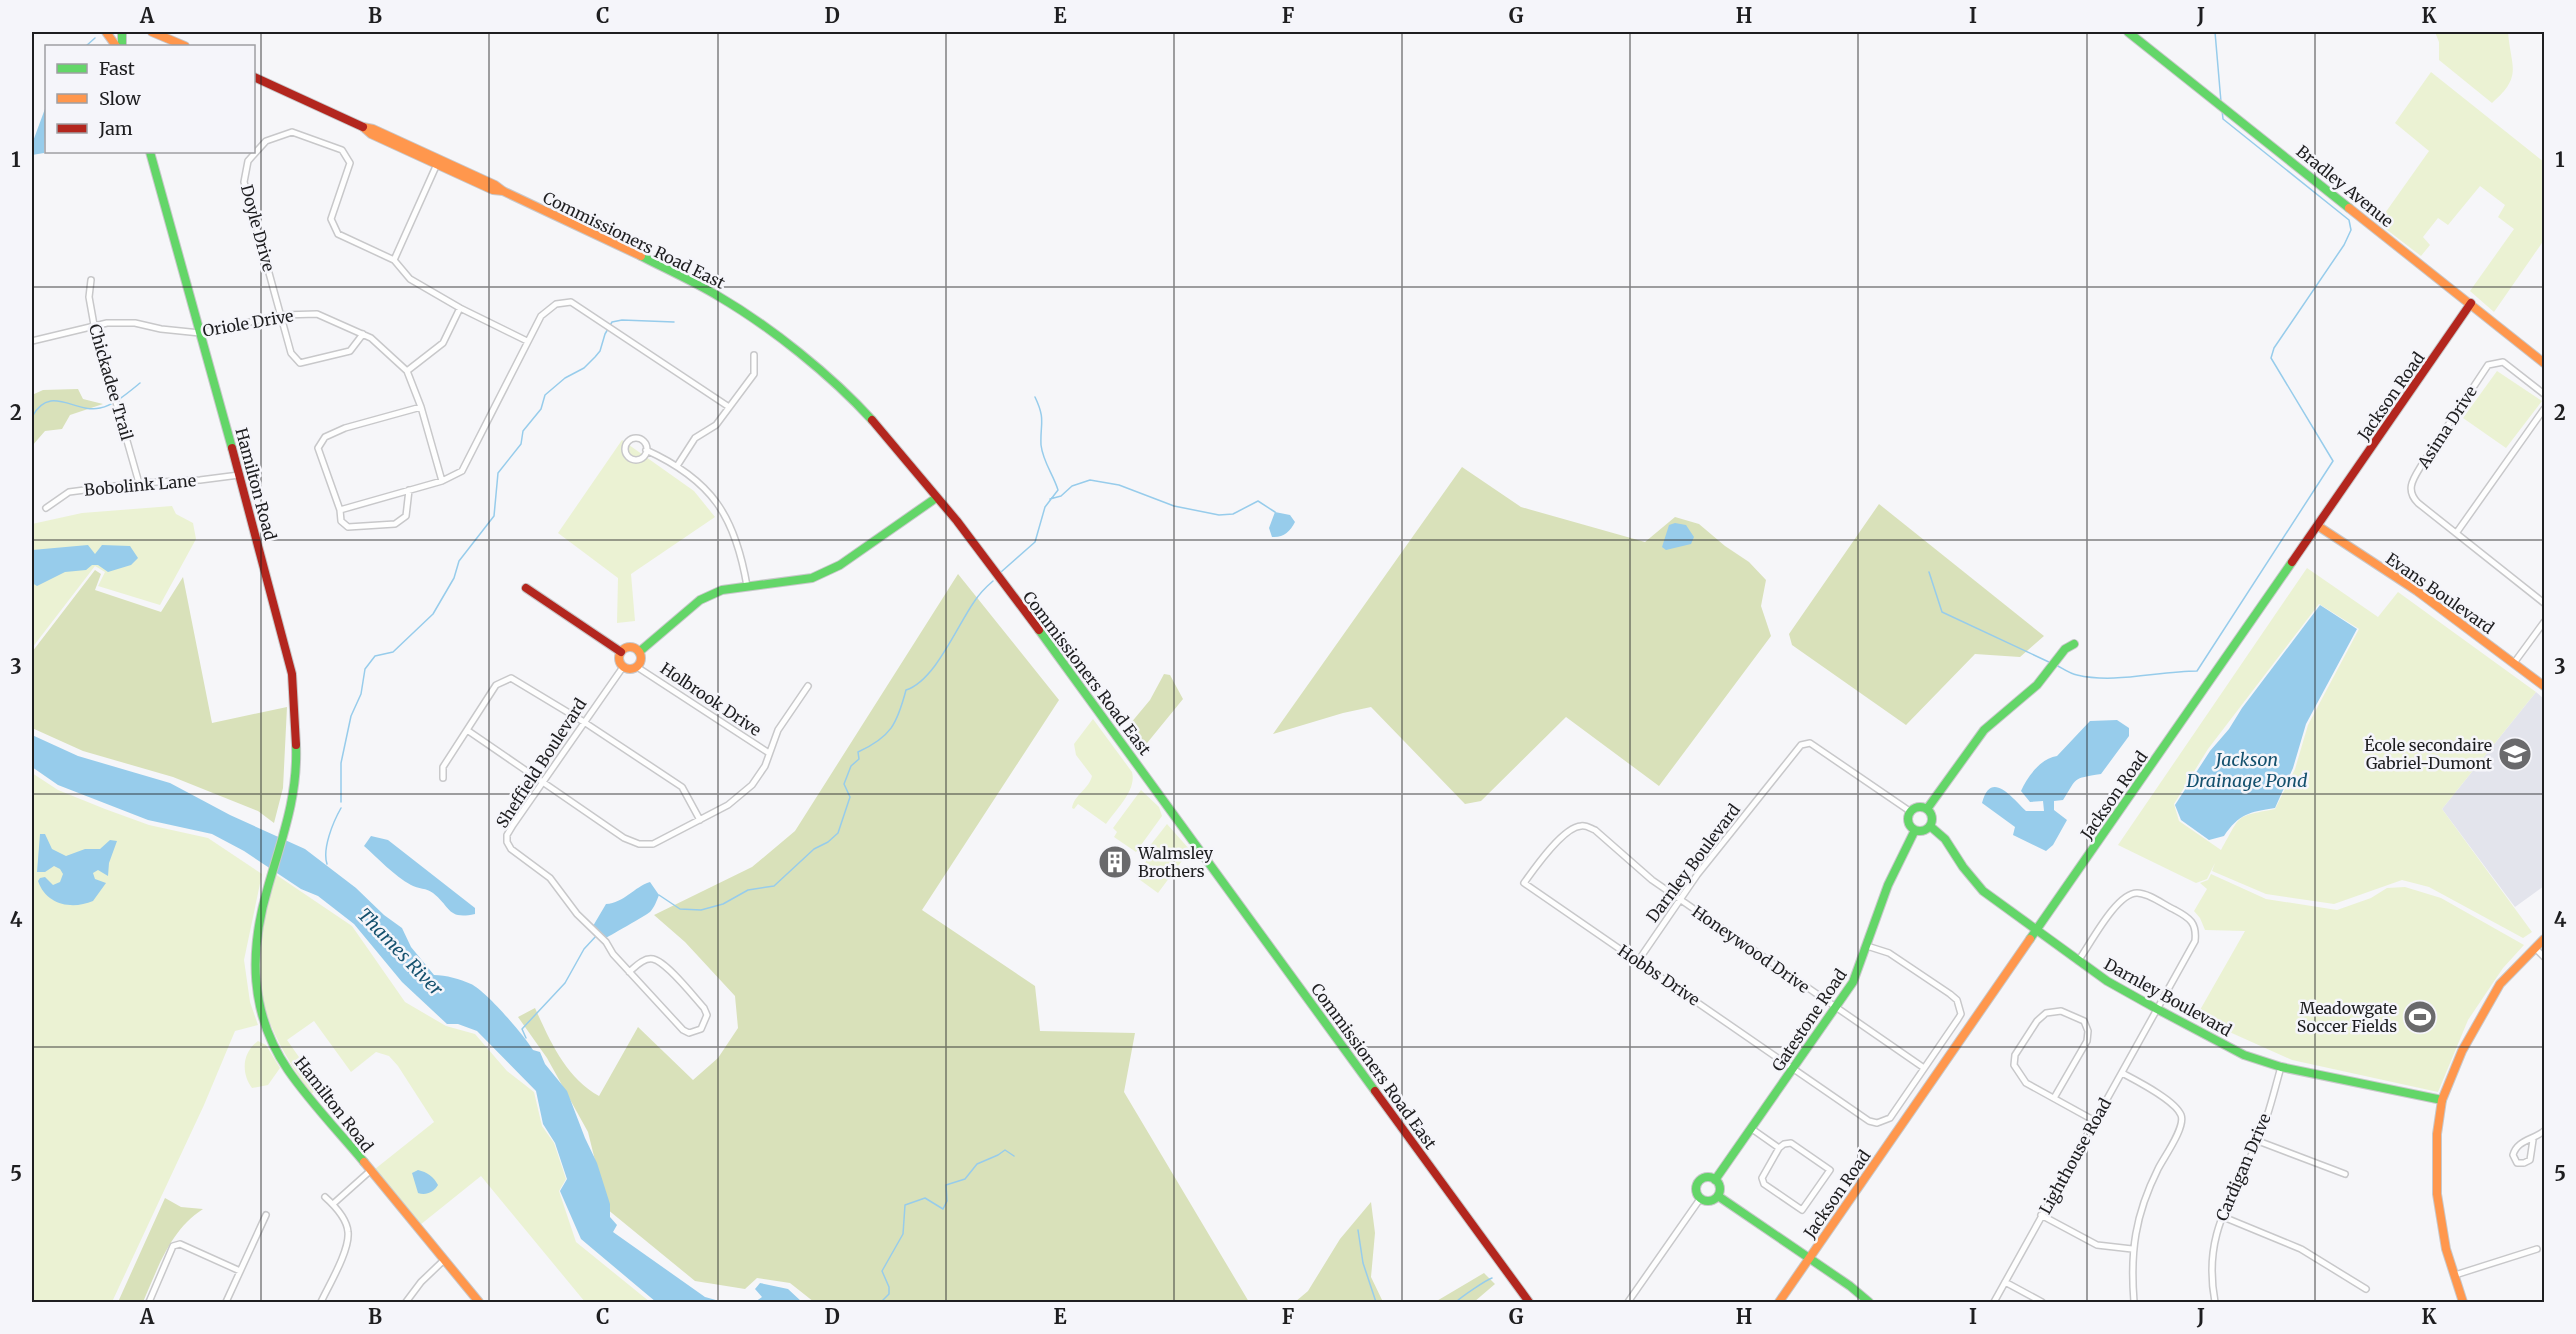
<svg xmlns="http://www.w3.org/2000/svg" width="2576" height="1334" font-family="Merriweather,serif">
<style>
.built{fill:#e3e4ec}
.green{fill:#ebf2d3;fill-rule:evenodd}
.forest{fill:#d9e1ba}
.water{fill:#97cceb}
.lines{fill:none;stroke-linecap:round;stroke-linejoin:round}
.stream{stroke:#97cceb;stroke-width:1.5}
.street-casing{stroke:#c8c8ca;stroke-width:8}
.fast-casing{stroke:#c8c8ca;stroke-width:10}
.slow-casing{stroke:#c8c8ca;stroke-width:10}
.jam-casing{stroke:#c8c8ca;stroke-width:10}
.street{stroke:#fefefe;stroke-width:5}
.fast{stroke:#63d668;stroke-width:8}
.slow{stroke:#ff974d;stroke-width:8}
.jam{stroke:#b3261e;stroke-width:8}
.grid{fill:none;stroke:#1e1e20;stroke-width:1.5;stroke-opacity:0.55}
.labels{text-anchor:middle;stroke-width:5;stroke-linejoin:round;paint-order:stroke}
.street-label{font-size:16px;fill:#1e1e20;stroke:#f5f5fa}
.poi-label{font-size:16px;fill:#1e1e20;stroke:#f5f5fa;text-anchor:end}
.water-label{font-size:18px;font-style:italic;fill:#15516e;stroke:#f5f5fa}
.neatline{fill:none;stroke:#1e1e20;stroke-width:2}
.grid-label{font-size:20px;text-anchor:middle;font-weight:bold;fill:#1e1e20}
</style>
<rect width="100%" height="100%" fill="#f6f6f9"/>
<!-- built -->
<path class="built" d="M2536 692 2544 699V886L2515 907 2442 809Z"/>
<!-- green -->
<path class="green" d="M2435 32H2508C2511 68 2523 76 2492 103L2439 60V42Z
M2431 72 2544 162V240L2494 312 2470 291 2514 229 2498 217 2505 205 2480 186 2448 225 2438 218 2423 237 2430 245 2421 256 2378 223 2429 151 2395 123Z
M2497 371 2542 401 2506 448 2463 418Z
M622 440 694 491 715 517 631 574 635 621 617 623 618 578 558 533Z
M172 506 176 514 193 523 196 539 160 605 98 586 105 572 95 566 32 648V524L82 513Z
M2307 568 2378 617 2398 592 2536 692 2442 809 2532 932 2523 938 2429 887 2402 880 2334 904 2266 894 2212 871 2215 863 2207 879 2196 883 2118 845ZM2319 604 2359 629 2308 725 2295 769 2275 809C2233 817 2242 814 2221 850L2179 821 2174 804 2208 749Z
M1093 719 1132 772C1137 790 1116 809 1106 824L1078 804 1074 809 1072 808C1074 795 1089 789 1092 776L1076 755 1074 744Z
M32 773 58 790 105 809 149 825 208 838 262 874 244 960 250 1002 258 1025 235 1031 204 1105 112 1302H32Z
M1141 790 1159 807 1162 816 1136 852 1114 837 1117 832 1113 828Z
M1167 824 1190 850 1158 893 1136 877 1150 855 1145 852Z
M275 874 352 926 405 1002 446 1026 475 1034 507 1071 534 1092 542 1126 554 1143 566 1179 559 1191 576 1242 650 1302H585L481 1176 420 1225 375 1169 434 1122 398 1066 389 1056 376 1052 351 1072 314 1021 287 1040 320 1087 311 1094C282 1053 252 1003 259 950 262 925 269 899 275 874Z
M2211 874 2266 899 2337 910 2371 898 2387 888 2405 887 2441 898 2524 945 2503 968 2468 1020 2438 1092 2292 1060 2196 1017 2245 931 2205 930 2200 918 2194 911 2207 889 2200 883 2208 880Z
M258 1041 266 1045 280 1068 268 1085 252 1088C241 1073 242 1053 258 1041Z"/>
<!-- forest -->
<path class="forest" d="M78 389 83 399 103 404 70 415 62 429 45 431 32 446V395L43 390Z
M1462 467 1521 507 1645 542 1675 517 1699 524 1725 546 1749 562 1766 580 1761 606 1771 636 1659 786 1566 717 1481 801 1465 804 1371 707 1343 713 1273 734Z
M1879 504 2044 636 2020 657 1975 654 1906 725 1792 645 1789 634Z
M95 570 101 574 95 590 161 612 183 577 212 723 287 707 283 788 274 823 258 811 173 777 83 751 32 728V652Z
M958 574 1059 700 922 910 1035 986 1040 1031 1135 1033 1124 1092 1249 1302H814L790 1283 757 1278 745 1289 695 1281 607 1209 588 1132 547 1058 518 1017 535 1008C550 1041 566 1078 599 1096L638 1027 693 1080 718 1058 738 1028 735 996 685 942 654 915 752 867 795 831Z
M1164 674 1170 675 1183 699 1143 748 1130 724 1150 700Z
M165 1198 181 1207 203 1209C170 1230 158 1268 143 1302H118Z
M1371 1202 1375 1233 1371 1277 1383 1302H1295L1308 1291 1340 1239Z
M1484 1273 1495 1284 1474 1302H1435Z"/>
<!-- water -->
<path class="water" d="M46 106 44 153 32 155V144Z
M1275 512 1290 515 1295 522C1290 532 1283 538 1272 537L1269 528Z
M1675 523 1686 525 1694 537 1691 544 1666 550 1662 547 1669 525Z
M88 545 95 554 102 545 130 546 138 558 131 565 108 572 98 565H92L86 570 65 572 37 586 32 583V550Z
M2320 605 2357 629 2306 724 2293 768 2275 808C2249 812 2239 814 2224 836L2209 840 2181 820 2175 805 2210 751 2229 729 2242 708Z
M2117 720 2129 728V736L2101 774C2071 779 2078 777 2063 800L2054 801V810L2067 820 2053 845 2046 851 2013 835 2015 827 1982 803C1991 769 2012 798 2026 811H2044L2043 801 2030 802 2021 791C2027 777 2041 758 2057 756L2090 721Z
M32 735 78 756 170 783 230 815 305 849 356 888 384 915 402 928 411 947 434 975C446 975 460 979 471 984 486 991 524 1035 533 1050L540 1052 545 1064 567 1091 585 1138 597 1163 610 1204V1217L617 1225 613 1232 705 1297 723 1302H656L581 1239 560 1191 567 1179 555 1143 543 1124 536 1091 477 1031 458 1024H447L402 982 354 924 318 896 301 889 244 851 212 834 148 820 58 785 32 767Z
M40 834H45L52 849 66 856 85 849H100L110 840 117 841 109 863 108 876 98 870 93 873 95 879 106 883 93 901C72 910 46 905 38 881L40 878 45 877 53 885 60 882 63 874 60 869 54 866 45 872H37Z
M371 836 388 840 475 908V914C447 920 451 907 433 893 427 888 418 889 411 885 394 876 378 858 364 846Z
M650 882 659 895C657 900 654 908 650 912 648 914 606 938 604 939L593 926 606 904C624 903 634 887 650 882Z
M418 1170C427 1172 434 1177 438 1185 434 1192 426 1196 418 1193L412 1173Z
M760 1283 788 1289 802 1302H755L762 1297 755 1289Z"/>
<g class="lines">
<!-- stream -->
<path class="stream" d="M2215 32 2221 102
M86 46 95 38
M32 417C50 383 75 414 100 408 114 405 129 392 140 383
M1050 499 1061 496 1072 486 1090 480 1119 485 1174 506 1219 515 1233 514 1258 501 1275 512
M1001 572 1035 542 1045 507 1058 490C1053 474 1043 462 1041 445 1040 423 1046 420 1035 397
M1929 572 1942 612 2051 663
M2056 665C2062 668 2070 674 2077 675 2115 684 2158 671 2197 671L2333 461 2271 358 2274 348 2344 245 2351 230 2349 220 2223 119 2222 110
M341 802V763L351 716 361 694 365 669 375 656 393 652 433 614 454 578 459 561 494 516 498 473 521 444 523 431 541 409 545 395 565 378 584 368 595 357 600 351 605 334 612 322 622 320 674 322
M327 864C322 849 333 822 341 808
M659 895 680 909 701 910 723 904 748 890 774 886 814 849 828 842 838 833 850 797 844 784 851 766 859 759 858 752C891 737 897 724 906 690 935 681 957 626 974 602 979 594 986 587 993 581
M526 1038 522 1029 565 983 584 949 597 935
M1358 1230 1363 1263 1376 1302
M881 1302 889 1294V1287L882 1271 903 1234 905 1205 925 1198 943 1209 947 1201 946 1185 965 1179 977 1164 998 1155 1005 1150 1014 1156
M1456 1302C1461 1297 1486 1280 1492 1278"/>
<defs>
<path id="street" d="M394 260 437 164
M91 280 89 297 94 325 139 483
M363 334 350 351 300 363 291 353 244 182 248 161 266 141 292 132 342 150 350 163 331 219 338 234 394 260 410 279 460 308 527 341
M32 341 107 323H135L161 329 200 333 282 315 317 314 371 338 407 371 421 407 442 481
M407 371 443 343 460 308
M2544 394 2503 362 2488 365 2421 466C2413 479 2405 490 2418 503L2544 603
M421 407 345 428 325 437 318 448 340 510 442 481 462 471 541 316 556 304 571 302 729 407
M625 449a11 11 0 1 1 22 0a11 11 0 1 1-22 0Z
M646 450C712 480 735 516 747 586
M677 466 695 438 716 425 754 374V355
M46 508 69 492 139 483 200 480 239 475
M340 510 341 521 348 527 395 524 406 516 409 490
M2457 532 2544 409
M2514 663 2544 622
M623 667 513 825 507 835V842L511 849 550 878 577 914 606 942 613 954 683 1030 689 1033 701 1029 707 1015 704 1008C694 997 667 962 653 959 644 957 635 967 629 972
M637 667 769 753
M467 730 624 838 639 844H653L728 805 752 785 765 766 778 730 808 686
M443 778V767L496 685 511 678 584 722 682 787 700 820
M1867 946 1889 953 1950 994 1957 1000 1961 1014 1958 1019 1890 1118 1877 1123 1869 1121 1524 883C1534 869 1563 827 1581 826 1586 825 1590 828 1595 830L1652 880 1924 1068
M2535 948 2544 957
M1638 961 1697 875 1801 745 1810 743 1911 812
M2122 1073C2137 1081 2175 1100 2181 1115 2186 1127 2164 1157 2158 1169 2135 1215 2130 1252 2134 1302
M2054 1098 2087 1041 2088 1031 2084 1021 2061 1011 2046 1013 2037 1021 2015 1055 2014 1065 2026 1083 2095 1121
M1752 1129 1779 1148 1784 1144 1791 1143 1830 1170 1802 1210 1764 1184 1762 1178 1779 1148
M2533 1140 2530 1160 2524 1163H2517L2513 1155C2517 1140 2533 1140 2544 1131
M2258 1141 2345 1174
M333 1204 370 1171
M2041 1215 2097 1245 2132 1249
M2221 1216 2301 1249 2366 1289
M2455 1275 2537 1249
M2005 1282 2042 1302
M149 1302 173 1246 180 1244 240 1271
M226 1302 266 1215
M321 1302C329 1285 350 1250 348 1232 347 1219 335 1206 325 1197
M406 1302 421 1282 444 1260
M1628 1302 1700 1199
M1994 1302 2195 941C2197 923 2190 918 2175 910 2164 905 2149 893 2137 893 2116 893 2090 945 2078 961
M2215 1302C2202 1232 2233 1199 2259 1138 2269 1115 2274 1091 2281 1067"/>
<path id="fast" d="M122 32V46
M2128 32 2349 208
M150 152 232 448
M641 256C666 269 693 281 718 296 771 327 831 375 872 420
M1039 630 1375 1091
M639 652 700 600 722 590 812 578 840 565 936 498
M296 745C298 797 282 838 268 887 249 951 249 1013 288 1070 310 1102 339 1132 364 1162
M1908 819a12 12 0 1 1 24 0a12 12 0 1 1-24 0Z
M1927 809 1984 730 2037 685 2065 649 2074 644
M1930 826 1945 839 1963 867 1983 891 2107 981 2157 1009 2244 1055 2281 1067 2442 1100
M2030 939 2292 562
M1696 1189a12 12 0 1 1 24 0a12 12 0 1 1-24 0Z
M1715 1180 1853 982 1888 885 1915 830
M1718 1196 1850 1286 1869 1302"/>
<path id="slow" d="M106 32 116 46
M152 32 185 46
M503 191 493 190 371 134 363 127 373 129 495 185 503 191 641 256
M2349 208 2544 363
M2318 526 2417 591 2544 686
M619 658a11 11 0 1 1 22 0a11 11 0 1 1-22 0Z
M364 1162 479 1302
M1779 1302 2030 939
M2463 1302 2446 1249 2437 1194V1134L2442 1100 2462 1051 2500 984 2544 939"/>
<path id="jam" d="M254 77 363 127
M872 420 957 521 1039 630
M232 448 292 674 296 745
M2292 562 2471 303
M526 588 621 652
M1375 1091 1529 1302"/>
</defs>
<!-- street casing -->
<use href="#street" class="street-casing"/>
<!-- fast casing -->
<use href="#fast" class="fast-casing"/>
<!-- slow casing -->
<use href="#slow" class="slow-casing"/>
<!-- jam casing -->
<use href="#jam" class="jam-casing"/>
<!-- street -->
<use href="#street" class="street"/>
<!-- fast -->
<use href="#fast" class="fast"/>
<!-- slow -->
<use href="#slow" class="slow"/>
<!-- jam -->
<use href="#jam" class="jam"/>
</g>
<!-- grid -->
<path class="grid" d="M261 32V1302M489 32V1302M718 32V1302M946 32V1302M1174 32V1302M1402 32V1302M1630 32V1302M1858 32V1302M2087 32V1302M2315 32V1302M32 287H2544M32 540H2544M32 794H2544M32 1047H2544"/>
<!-- icons -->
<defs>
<symbol id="school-disc" viewBox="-11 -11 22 22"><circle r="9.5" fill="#6a6a6c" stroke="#f5f5fa"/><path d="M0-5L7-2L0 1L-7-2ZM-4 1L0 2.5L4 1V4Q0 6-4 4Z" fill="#fff"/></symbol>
<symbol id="building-disc" viewBox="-11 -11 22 22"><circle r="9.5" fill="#6a6a6c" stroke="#f5f5fa"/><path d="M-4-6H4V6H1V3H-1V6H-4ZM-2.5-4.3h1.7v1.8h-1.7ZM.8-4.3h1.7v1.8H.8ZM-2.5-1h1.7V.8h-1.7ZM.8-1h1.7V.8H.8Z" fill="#fff"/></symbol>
<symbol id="stadium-disc" viewBox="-11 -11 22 22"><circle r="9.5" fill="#6a6a6c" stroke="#f5f5fa"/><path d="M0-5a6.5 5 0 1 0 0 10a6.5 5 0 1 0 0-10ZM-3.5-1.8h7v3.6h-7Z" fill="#fff"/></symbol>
</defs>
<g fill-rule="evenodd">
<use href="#school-disc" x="2496" y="735" width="38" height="38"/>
<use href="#building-disc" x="1096" y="843" width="38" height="38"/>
<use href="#stadium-disc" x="2401" y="998" width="38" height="38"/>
</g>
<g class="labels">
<!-- street labels -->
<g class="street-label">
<text transform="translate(2345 186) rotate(39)" y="6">Bradley Avenue</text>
<text transform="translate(258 228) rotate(75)" y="6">Doyle Drive</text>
<text transform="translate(634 240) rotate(26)" y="6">Commissioners Road East</text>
<text transform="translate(248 323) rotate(-10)" y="6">Oriole Drive</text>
<text transform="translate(111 382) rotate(74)" y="6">Chickadee Trail</text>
<text transform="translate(2391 396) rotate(-55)" y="6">Jackson Road</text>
<text transform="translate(2447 427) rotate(-57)" y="6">Asima Drive</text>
<text transform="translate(256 484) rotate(75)" y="6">Hamilton Road</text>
<text transform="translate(140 485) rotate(-5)" y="6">Bobolink Lane</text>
<text transform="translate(2440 593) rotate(35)" y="6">Evans Boulevard</text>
<text transform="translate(1087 673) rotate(53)" y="6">Commissioners Road East</text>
<text transform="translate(711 699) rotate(34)" y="6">Holbrook Drive</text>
<text transform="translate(541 763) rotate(-57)" y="6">Sheffield Boulevard</text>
<text transform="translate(2114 795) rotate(-55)" y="6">Jackson Road</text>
<text transform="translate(1693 863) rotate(-53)" y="6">Darnley Boulevard</text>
<text transform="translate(1751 949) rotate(35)" y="6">Honeywood Drive</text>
<text transform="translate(1659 975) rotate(34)" y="6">Hobbs Drive</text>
<text transform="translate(2168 997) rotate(29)" y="6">Darnley Boulevard</text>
<text transform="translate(1809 1020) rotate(-56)" y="6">Gatestone Road</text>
<text transform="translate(1374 1066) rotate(54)" y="6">Commissioners Road East</text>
<text transform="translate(334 1104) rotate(52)" y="6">Hamilton Road</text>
<text transform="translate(2075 1156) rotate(-61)" y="6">Lighthouse Road</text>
<text transform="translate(2243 1167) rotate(-67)" y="6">Cardigan Drive</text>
<text transform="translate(1837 1194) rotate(-55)" y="6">Jackson Road</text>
</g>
<!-- poi labels -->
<g class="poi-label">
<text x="2492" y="751">École secondaire<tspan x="2492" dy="18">Gabriel-Dumont</tspan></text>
<text x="1138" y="859" text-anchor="start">Walmsley<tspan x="1138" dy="18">Brothers</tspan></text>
<text x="2397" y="1014">Meadowgate<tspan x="2397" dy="18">Soccer Fields</tspan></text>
</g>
<!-- water labels -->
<g class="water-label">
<text x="2247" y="766">Jackson<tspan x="2247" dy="21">Drainage Pond</tspan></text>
<text transform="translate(400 952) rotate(46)" y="6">Thames River</text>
</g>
</g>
<!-- border -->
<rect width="2576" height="1334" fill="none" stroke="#f5f5fa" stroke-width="66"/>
<!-- legend -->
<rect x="45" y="45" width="210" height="108" fill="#f5f5fa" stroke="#9f9fa3" stroke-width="1.5"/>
<rect x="57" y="64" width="30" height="9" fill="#63d668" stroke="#9f9fa3" stroke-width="1.5"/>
<text x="99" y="75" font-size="18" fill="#1e1e20">Fast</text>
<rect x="57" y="94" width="30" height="9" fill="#ff974d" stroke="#9f9fa3" stroke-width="1.5"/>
<text x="99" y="105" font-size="18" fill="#1e1e20">Slow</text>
<rect x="57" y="124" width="30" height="9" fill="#b3261e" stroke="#9f9fa3" stroke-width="1.5"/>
<text x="99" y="135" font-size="18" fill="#1e1e20">Jam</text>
<rect x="33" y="33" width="2510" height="1268" class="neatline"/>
<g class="grid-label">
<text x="147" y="23">A</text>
<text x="375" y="23">B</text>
<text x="603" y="23">C</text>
<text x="832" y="23">D</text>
<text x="1060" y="23">E</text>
<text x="1288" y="23">F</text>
<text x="1516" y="23">G</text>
<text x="1744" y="23">H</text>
<text x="1973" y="23">I</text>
<text x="2201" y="23">J</text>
<text x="2429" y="23">K</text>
<text x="16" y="167">1</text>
<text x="2560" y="167">1</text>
<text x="16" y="420">2</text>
<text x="2560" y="420">2</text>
<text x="16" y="674">3</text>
<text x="2560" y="674">3</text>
<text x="16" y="927">4</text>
<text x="2560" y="927">4</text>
<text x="16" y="1181">5</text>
<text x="2560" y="1181">5</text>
<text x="147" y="1324">A</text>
<text x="375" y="1324">B</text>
<text x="603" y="1324">C</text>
<text x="832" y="1324">D</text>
<text x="1060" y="1324">E</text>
<text x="1288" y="1324">F</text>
<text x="1516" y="1324">G</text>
<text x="1744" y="1324">H</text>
<text x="1973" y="1324">I</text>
<text x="2201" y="1324">J</text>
<text x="2429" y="1324">K</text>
</g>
</svg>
